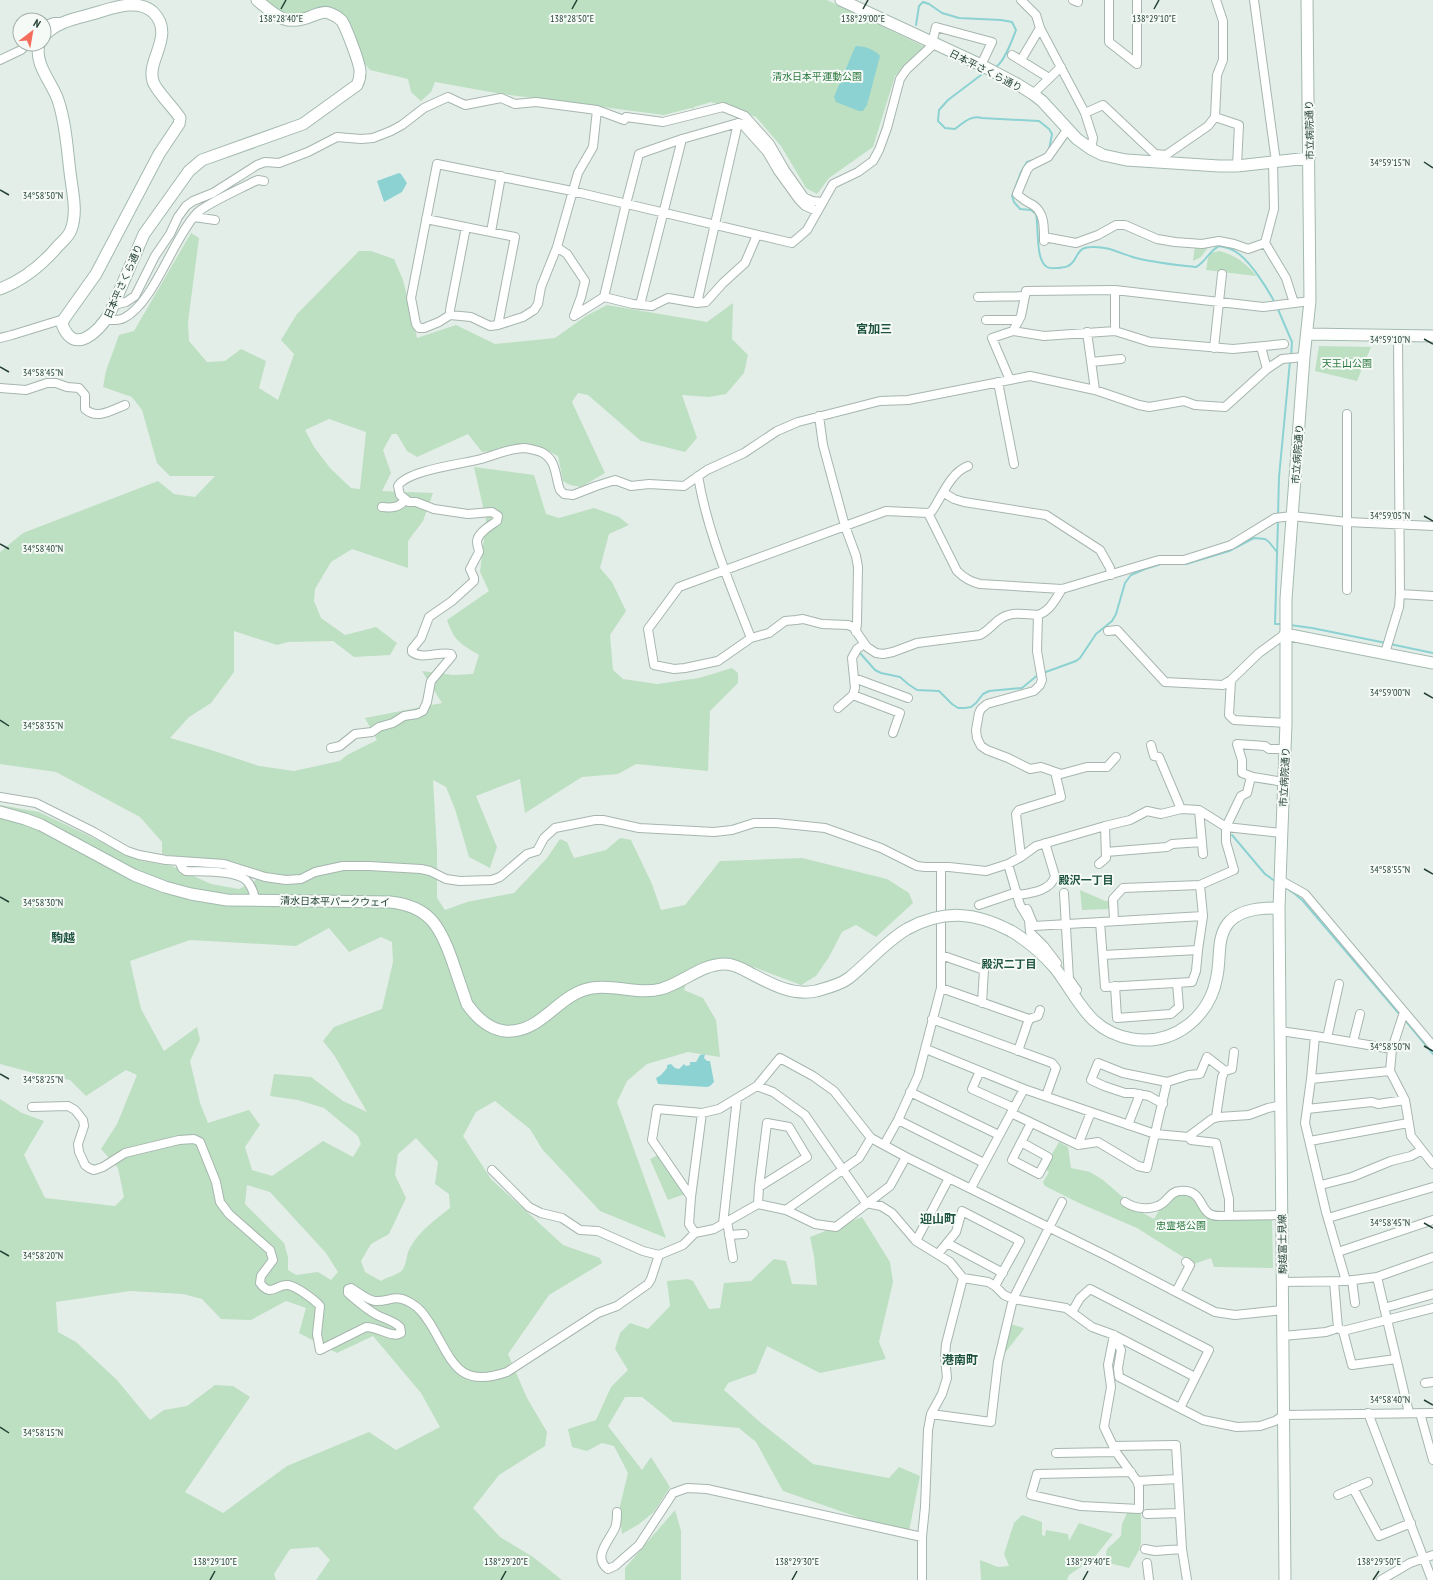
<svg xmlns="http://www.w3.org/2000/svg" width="1433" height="1580" font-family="'PT Sans Narrow','Noto Sans JP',sans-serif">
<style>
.green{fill:#bddfc2;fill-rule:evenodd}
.water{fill:#8cd2d3}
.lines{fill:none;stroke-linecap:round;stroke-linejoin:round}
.stream{stroke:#8cd2d3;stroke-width:2}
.street-casing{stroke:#a6b6ae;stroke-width:10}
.secondary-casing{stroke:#a3baaf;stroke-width:13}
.street{stroke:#fff;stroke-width:8}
.secondary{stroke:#fff;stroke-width:11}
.secondary-bridge-casing{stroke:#a3baaf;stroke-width:13;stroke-linecap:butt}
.secondary-bridge{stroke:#fff;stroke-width:11}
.ticks{fill:none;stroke:#234034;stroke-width:1.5}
.labels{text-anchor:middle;stroke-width:4;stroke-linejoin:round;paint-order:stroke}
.street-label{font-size:10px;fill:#234034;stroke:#f5faf7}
.park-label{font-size:10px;fill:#2c783f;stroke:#f5faf7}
.neighbourhood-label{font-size:11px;font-weight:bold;fill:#1e533f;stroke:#f5faf7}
.quarter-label{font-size:12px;font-weight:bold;fill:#1e533f;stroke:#f5faf7}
.ticks-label{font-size:10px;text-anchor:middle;fill:#234034;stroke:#f5faf7;stroke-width:4;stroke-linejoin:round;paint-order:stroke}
</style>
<rect width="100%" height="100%" fill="#e4eee8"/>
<!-- green -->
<path class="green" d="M266 0H827L925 47 895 76 873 147 829 178 817 194 806 188 781 146 756 117 711 102 694 107 693 109 691 108 664 115 502 94 435 82 431 92 421 101 411 92 408 79 370 70 360 58 343 17H289L275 9Z
M191 233 199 238 188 322 189 341 207 362 225 361 241 349 266 361 259 388 278 400 294 354 281 340 297 314 359 251H371L394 259 403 280 417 338 456 325 495 344 555 338 586 316 607 305 707 322 733 303 732 339 748 355 744 373 726 394 709 397 682 395 697 438 685 452 641 441 588 395 578 393 572 402 605 473 581 487 570 485 563 481 558 456 538 446 482 452 468 434 417 457 407 451 397 434H392L383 450 391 473 382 491 433 493 423 521 408 541V568L352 549 331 562 315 589 314 601 321 618 345 635 376 627 397 643 390 655 354 657 333 641 288 642 277 645 234 631V672L211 703 189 717 170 738 208 749 259 766 294 771 340 761 347 755 377 740 365 718 442 703 422 671 453 675 473 674 479 655C461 644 454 641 447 620L489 591 480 572 486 520 474 467 534 475 546 514 559 518 594 508 619 517 629 525 609 534 600 568 612 582 626 611 610 635 613 670 623 679 657 684 699 678 732 668 738 673V683L710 711 708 771 636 764 618 774 582 777 525 813 520 779 476 796 497 847 490 868 469 857 455 809 446 787 433 780 437 850V898L445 910 467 902 514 893 547 858 560 839 567 842 574 858 606 850 620 838 631 840 652 884 661 910 685 905 720 861 802 858 887 879 909 893 913 903 876 937 856 925 842 932 829 957 816 976 801 985 730 958 691 968 684 990 703 998 716 1020 720 1057 688 1052 647 1064 627 1081 617 1102 666 1238 600 1211 542 1149 530 1129 495 1101 476 1112 463 1136 491 1179 563 1245 600 1258 602 1263 549 1295 508 1354 527 1398 547 1432 545 1446 499 1475 473 1508 500 1537 533 1557 562 1580H316L330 1560 318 1547 290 1549 274 1574 276 1580H0V1099L22 1113 44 1121 24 1155 45 1198 115 1206 124 1197 118 1168 101 1149 117 1124 137 1075 126 1070 86 1096 70 1080 30 1072 0 1064V805L39 812 142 861 172 866 211 884 239 889 256 880 255 869 162 854V842L140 817 56 772 0 764V552L23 533 158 481 174 494 195 497 215 476H170L157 463 142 410 132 397 103 387 106 371 119 335 134 331ZM329 419 366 432 360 489 351 488 330 468 314 447 305 430ZM329 928 349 952 381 937 392 942 393 962 382 1009 334 1027 323 1041 334 1055 367 1112 343 1101 311 1077 274 1074 270 1096 298 1100 324 1108 358 1136 361 1144 353 1157 323 1141 272 1176 252 1170 245 1147 260 1125 249 1110 208 1123 200 1103 190 1061 200 1040 197 1027 164 1051 141 1009 130 961 190 940 296 946ZM416 1138 438 1162 435 1184 449 1194 450 1208C436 1219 418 1232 410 1248 406 1254 407 1263 403 1269 398 1276 388 1276 381 1281L365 1272 361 1261 371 1244 389 1234 406 1198 395 1175 398 1154ZM247 1185 270 1192 326 1253 338 1272 331 1280 318 1272 296 1275 288 1270V1257L284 1243 245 1204ZM130 1291 183 1294 202 1299 221 1319 251 1320 286 1301 306 1308 299 1333 337 1353 373 1336 421 1393 440 1427 396 1450 369 1432 287 1466 223 1513 185 1492 250 1397 233 1386 215 1385 187 1406 164 1410 150 1420 117 1380 76 1342 58 1332 56 1302Z
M1195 246H1209L1201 257 1193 261Z
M1219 251C1233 254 1248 264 1256 276L1206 270 1208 258 1211 253Z
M1319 346 1371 347 1357 381 1315 371Z
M1080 890 1105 901H1109L1110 909 1082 910Z
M1059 1142 1068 1147 1071 1168 1090 1172 1103 1180 1139 1211 1154 1219C1160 1210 1168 1194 1181 1194 1185 1194 1189 1195 1193 1196L1203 1212 1272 1217 1273 1268 1214 1267 1211 1258 1194 1264 1137 1228 1079 1203 1045 1186 1043 1182 1049 1172 1044 1168Z
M658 1155 685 1194 668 1200 650 1159Z
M862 1217 890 1262 893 1282 879 1342 886 1359 820 1373 767 1346 756 1373 728 1383 724 1390 761 1423 813 1464 889 1478 899 1467 920 1476 909 1531 877 1524 783 1491 756 1442 739 1428 673 1422 642 1397H625L608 1426 642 1470 651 1457 670 1487 654 1512 639 1524 622 1534 619 1510 628 1473 614 1446 602 1443 587 1451 572 1447 568 1429 596 1420 611 1387 628 1370 615 1349 620 1333 630 1323 648 1329 670 1306 667 1281 688 1279 693 1281 709 1309 720 1308 724 1283 751 1281 774 1259 786 1261 792 1284 817 1285 814 1256 810 1237Z
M1010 1324 1024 1328 1023 1330 1004 1354Z
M675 1510 681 1531V1580H625V1568Z
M1141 1512V1542L1139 1550 1129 1568 1109 1563 1106 1555 1107 1549 1121 1536 1122 1524 1127 1513Z
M1022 1515 1042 1522V1535L1045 1536 1046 1530 1068 1534 1069 1541 1079 1523 1113 1534 1094 1558 1069 1575 1067 1580H981L980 1560 998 1567 1009 1566 1004 1554 1014 1523Z"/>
<!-- water -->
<path class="water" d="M857 46C864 46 876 50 880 56L867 105 863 111H859L836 102 834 97 855 47Z
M399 173 401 174 407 183 402 192 384 202 377 181Z
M705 1054 704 1058 707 1061H710L714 1082 710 1086 707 1087 658 1084 656 1078 661 1075 667 1068V1065L671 1064 675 1068 679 1069 684 1064 686 1066 690 1065V1062H696L700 1055Z"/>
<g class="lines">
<!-- stream -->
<path class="stream" d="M916 25 919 6 923 2 929 4 942 13 959 18 1001 20 1012 22 1016 30C1012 40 1004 64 994 68
M985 72 948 100 939 110 938 121 945 128 955 129C964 122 971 115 982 118L1039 121 1049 129 1052 134 1049 150
M1034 160 1027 162 1021 172 1012 196 1014 202 1020 209 1031 210 1036 214C1039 227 1035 260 1047 267 1050 269 1055 268 1059 268 1061 267 1065 268 1068 266 1079 261 1074 247 1092 247 1108 246 1121 254 1136 258 1156 263 1176 265 1196 267 1206 262 1208 252 1219 246 1226 247 1233 249 1239 254 1252 264 1267 288 1275 303
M1277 307 1292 342 1291 357
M1278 516 1279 477 1290 361
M1278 521 1275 624H1282
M1290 625 1312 628 1386 643
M1390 644 1433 653
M860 653 875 670 881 673 900 677 908 684 917 690 939 691 952 704 958 708H965L971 707 976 703 983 694 989 691 1022 688 1039 674
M1043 673 1076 661 1080 658 1096 634 1112 621 1116 614 1125 583 1131 575 1145 569 1161 564H1186L1229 551 1254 538 1265 539 1269 542 1277 552
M1232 835 1265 874 1276 882
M1283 886 1295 894 1303 901 1401 1016
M1404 1019 1433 1054"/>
<defs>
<path id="street" d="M1021 0 1036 15 1040 28 1085 113 1093 138 1091 149
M1073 0 1078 2V0
M1109 0V42L1137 64V0
M1254 0 1276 162
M44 26 54 22H62
M932 43 936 27 992 42 981 65
M1012 55 1049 78
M0 60 21 50 27 44
M1021 60 1040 28
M1033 94 1061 67
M597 110 593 147 578 173 557 247 541 287 538 304 534 310 523 317 498 325 490 326 471 317 450 315 439 322 424 328H419L416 324 411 298 437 164 572 191 792 243 807 230 833 184 858 172 873 161 879 150 887 128 900 79 907 69 934 44
M1085 113 1103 105 1155 154 1166 155
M1215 117 1239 125 1237 166
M1273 162 1274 209 1265 243 1286 278 1294 303
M1161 163 1166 155 1208 126 1215 117 1217 75 1223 60V21L1216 0
M799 200 805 206 817 211
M194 217 215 220
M426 219 515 237 498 325
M491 232 501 176
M1044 237 1076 243 1098 235 1116 225H1125L1157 239 1175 242 1202 244 1219 241 1234 244 1248 249 1265 243
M1044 241C1044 228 1045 213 1033 205 1027 202 1023 200 1017 194L1027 170 1030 166 1048 157 1067 130
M557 247 567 254 585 281 581 297 574 316 604 297 626 204 639 154 682 139 738 123 742 124 767 152 778 171 799 200 804 197
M604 297 633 304 652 306 668 298 697 303 706 302 723 283 745 263 757 235
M978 297 1025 296
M697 303 738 123
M114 305 126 302 135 296 155 256 170 234 178 217 186 206 193 201 213 193 257 165 265 162 279 163 308 152 337 137 361 139 373 138 391 131 402 125 424 108 448 97 465 105 501 98 515 104 536 102 597 110 624 120 626 117 663 122 723 107 745 116 770 144 785 170 804 197 812 201 822 202
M640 305 682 139
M450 315V310L466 227
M106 320C113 320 118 321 124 318 154 303 173 238 197 213 206 204 240 189 253 182L258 180 264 181
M986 320H1019
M1013 331 1044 336 1115 331 1150 342 1233 349 1284 344
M1115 331V290
M1087 332 1095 390
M0 338 12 335 64 319
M1261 347 1267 369
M1214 348 1222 274
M1091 362 1121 359
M1010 380 992 338 1013 331 1021 316 1026 291 1115 290 1263 307 1310 301
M998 382 1014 464
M0 388 26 390 47 383H56L67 387 79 388 85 395V409C97 420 112 410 125 405
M819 416 823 445 845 526 856 556 858 567 857 623 856 632
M698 476C707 531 731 587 751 638
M944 493 954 499 964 502 1046 515 1100 550 1110 568 1111 575
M382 507C391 508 399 508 405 500
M928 513 932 511C942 496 951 472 968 466
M1062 589C1055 600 1050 611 1038 615 1025 614 1011 611 1000 619 993 624 988 631 980 635L917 643 893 652 883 654 876 653 867 647 853 627 848 625 822 624 803 619 796 620 785 621 769 633 751 638 718 661 685 668 674 669 654 665 648 629 679 587 886 511 928 513 957 571C964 578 971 582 980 584L1062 589 1159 560H1184L1231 545 1275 518 1292 516 1347 522 1433 526
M1347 590V414
M1400 594 1433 596
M1038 615 1037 651 1042 680 1040 685 1034 691 987 704 981 709 979 713 976 730 977 738 981 746 987 750 1008 758 1030 769 1041 767 1061 774 1087 767H1107L1116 757
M1108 631 1117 630 1165 682 1223 685 1231 680 1259 653 1285 634
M1385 653 1399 607 1400 594 1398 336
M854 678 908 698
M1231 680 1229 715 1234 720 1286 723
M853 695 900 713 893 733
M838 708 853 695 855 688 852 658 857 649 864 644
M1151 745 1154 756 1159 757 1181 809
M331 748 340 746 355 734 372 732 379 727 393 723 404 716 417 714 423 711 427 702 431 681 452 656 451 654C439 651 422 660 412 652V649L421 638 429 617 452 601 474 581V578L470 569 479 552C479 549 477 546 477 542 477 533 490 526 497 521L498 516 492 512 468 514 434 509 416 502H409L400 495 398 486C407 470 463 464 481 459 495 455 510 448 525 448 531 449 538 450 543 453 557 461 555 477 560 490L564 494 573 495 596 486 615 480 631 486 649 484 684 486 707 470 744 453 777 431 798 422 880 401 908 400 1030 376 1095 390 1139 405 1149 407 1184 401 1195 405 1225 407 1267 369 1282 359 1304 357
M1284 782 1253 777 1242 773V760L1237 744 1265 746 1269 749H1285
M0 797 36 803 94 832 127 851 139 855 166 860 224 864 265 877 286 880 301 879 315 872 343 866H369L421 869 430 871 446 879 460 881 492 880 500 877 527 854 537 851 544 838 555 828 595 820H603L639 828 714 832 732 830 754 823H776L825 828 881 848 917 866 925 867H949L986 871 1008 864 1021 857 1036 846 1105 826 1130 820 1147 811 1161 814 1181 809 1199 810 1226 827 1281 833
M1199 810 1203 854
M1106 852 1167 847 1172 844 1202 842
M1021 857 1016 814 1019 810 1061 797 1055 772
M179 861 182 868 186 871C202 872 234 870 246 880 251 885 254 893 255 900
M1008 864 1020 905 1029 920 1030 932 1044 946 1057 963
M1099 864 1106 858 1105 826
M1280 880 1305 894 1433 1046
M1064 893 1069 979
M1018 895C1031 893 1051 891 1055 876L1045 843
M979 905 1017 892
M1024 911 1027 909 1034 926 1203 916
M1114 921 1113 899 1123 888 1200 885 1234 870 1226 842V827L1241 796 1247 793 1251 777
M1100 922 1105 987 1192 982 1196 971 1198 950 1203 916 1200 885
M941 955 984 970 982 1003
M1103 955 1198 950
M1067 976 1077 990
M1115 986 1117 1018 1171 1014 1179 1007 1177 983
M941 988 1029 1019 1018 1051
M1404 1012 1392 1049 1390 1071 1405 1100 1411 1136 1433 1164
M932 1019 1052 1063 1056 1068 1046 1096
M1029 1019 1038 1016 1040 1010
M1280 1031 1315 1036 1392 1049
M1327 1038 1339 984
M1353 1042 1360 1014
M926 1049 1024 1089 1155 1134 1188 1137 1212 1119 1219 1117 1249 1115 1268 1108 1281 1105
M980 1071 972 1089 1014 1108
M1311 1079 1315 1036
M757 1086 773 1092 805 1115 866 1203 881 1206 892 1213 916 1241 950 1262 963 1278 988 1282 995 1286 1004 1295 1013 1299 1066 1308 1092 1327 1114 1335 1195 1377
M910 1092 999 1135
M1163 1104 1149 1096 1133 1093H1125L1104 1086 1091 1080 1098 1063 1123 1073 1167 1082 1189 1075 1200 1074 1207 1057 1225 1071
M32 1107 68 1106 75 1110 83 1120 84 1126 78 1144 79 1152 85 1165 89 1168 94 1170 103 1167 125 1153 179 1140 194 1139 200 1142 216 1182 220 1202 229 1214 270 1250 273 1260 261 1276 260 1283C271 1298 276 1284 288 1285 296 1286 315 1300 320 1306L317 1334 320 1350 366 1327C379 1327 393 1339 401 1333L400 1327C394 1321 385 1319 377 1315 366 1309 358 1302 348 1293V1289L351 1288C358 1292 367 1300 375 1301 390 1302 394 1293 411 1303 420 1308 425 1316 431 1325 453 1362 458 1389 507 1372L598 1313 617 1306 648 1284 651 1279 659 1255
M1307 1109 1372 1102 1378 1104 1405 1100
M1011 1113 1078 1145 1098 1142 1138 1166 1147 1168 1167 1082
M1216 1117 1222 1077 1225 1071 1232 1069 1234 1052
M898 1120 984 1163
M767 1123 789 1127 807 1157 759 1187Z
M1128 1125 1140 1094
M1188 1137 1191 1140 1216 1143 1229 1199V1216
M1310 1141 1408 1123
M1021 1142 1048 1157 1039 1174 1012 1160 1031 1123
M884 1145 898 1120 918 1076 941 988V867
M1078 1145 1091 1112
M492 1170 529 1207 541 1213 562 1218 580 1230 598 1231 643 1251 659 1255 683 1245 695 1233 714 1229 758 1204 786 1210 815 1224 836 1227 890 1186 906 1157
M1321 1185 1352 1177 1391 1161 1411 1156 1422 1150
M971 1188 1024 1089
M691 1197 652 1140 657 1109 702 1113 719 1109 757 1086 780 1058 813 1076 834 1091 871 1138 906 1157 1105 1255 1176 1292 1215 1312 1235 1315 1283 1310
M1125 1202C1135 1209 1152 1211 1163 1203 1169 1198 1172 1191 1180 1191 1202 1189 1199 1208 1210 1214 1213 1216 1217 1216 1220 1216L1282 1215
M758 1204 759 1187
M786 1210 859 1158 871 1138
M1328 1218 1433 1187
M727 1221 733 1258
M723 1224 737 1098
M695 1233 689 1224 691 1197 702 1113
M729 1235 744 1234
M916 1241 949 1178
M947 1243 1003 1273
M1338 1252 1433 1220
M938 1254 956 1232 962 1211 1020 1241 995 1286
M1377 1277 1409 1413
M1352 1280 1355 1303
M1346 1281 1326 1212 1305 1123 1311 1079 1390 1071
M1283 1282 1346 1281 1377 1277 1433 1257
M1334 1282 1338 1328
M1176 1292 1190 1265 1186 1262
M1384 1308 1433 1294
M1072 1312 1080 1298 1090 1289 1209 1350 1180 1408
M1343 1331 1352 1365 1396 1359
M1114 1335 1108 1365 1111 1387 1104 1427 1116 1452 1137 1481 1139 1487V1509L1081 1506 1031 1495 1037 1474 1131 1472
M1114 1335 1121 1350 1118 1368 1119 1377 1203 1420 1237 1427 1260 1426 1275 1421 1284 1415 1433 1413
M1283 1336 1326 1332 1338 1328 1343 1331 1433 1308
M1425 1383 1433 1382
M1368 1413 1432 1580
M1420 1413 1433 1460
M931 1414 991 1422 998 1362 1013 1299 1062 1202
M1113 1446 1176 1445 1182 1549 1187 1580
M1056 1453 1116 1452
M1137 1481 1178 1479
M1353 1488 1379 1536 1411 1523
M1338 1495 1368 1482
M617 1512C617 1517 617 1523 615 1528 609 1541 592 1557 608 1569L615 1566 639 1545 673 1493 687 1488 707 1489 922 1537
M1147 1514 1180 1513
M1145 1549 1155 1551 1182 1549
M1147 1563 1149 1580
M922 1580V1537L925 1507 928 1430 931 1414 942 1394 947 1378 945 1357 946 1344 963 1278
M1381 1580 1410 1563 1433 1555"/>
<path id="secondary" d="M841 0 981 65 1017 84 1033 94 1042 101 1077 139 1091 149 1103 155 1126 160 1219 166H1237L1309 158
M44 36C59 19 82 18 102 11 119 6 139 0 153 12 176 35 146 60 153 81 155 90 174 108 180 118L179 124 159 154 96 274 64 319 62 324C74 357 99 331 110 313L144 234 189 171 202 160 303 124 357 85C359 81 360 78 360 73 361 65 346 28 342 21 338 17 335 15 329 13 324 11 317 14 312 16 286 27 276 16 257 0
M0 289C23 280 42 265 58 246 63 241 69 236 71 230 78 211 72 191 70 172 67 148 66 124 58 100 52 82 34 65 39 44
M1307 334 1433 336
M1285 634 1433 663
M0 812 25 819 41 825 134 875 165 887 191 894 227 900 390 902C429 906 440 926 452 960 457 975 462 989 467 1004 476 1017 488 1029 505 1031 542 1034 558 993 592 988 615 984 638 995 661 989 683 983 701 964 725 964 734 964 743 969 750 973 771 984 792 996 816 991 827 988 840 985 849 978 869 962 885 942 907 929
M1011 931C1028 941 1042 953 1055 968 1079 999 1088 1031 1132 1039 1174 1046 1210 1017 1217 976 1221 957 1216 936 1230 921 1242 909 1262 908 1279 908
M1285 1580 1279 908 1286 723V599L1304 357 1310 301 1307 0"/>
</defs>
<!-- street casing -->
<use href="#street" class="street-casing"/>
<!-- secondary casing -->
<use href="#secondary" class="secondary-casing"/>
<!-- street -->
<use href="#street" class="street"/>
<!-- secondary -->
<use href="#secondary" class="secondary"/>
<defs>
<path id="secondary-bridge" d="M907 929C944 909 975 912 1011 931"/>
</defs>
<!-- secondary-bridge casing -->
<use href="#secondary-bridge" class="secondary-bridge-casing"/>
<!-- secondary-bridge -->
<use href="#secondary-bridge" class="secondary-bridge"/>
</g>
<!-- ticks -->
<path class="ticks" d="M281 9 286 0M572 9 577 0M863 9 868 0M1154 9 1159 0M1424 162 1433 168M0 190 9 195M1424 339 1433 344M0 367 9 372M1424 516 1433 521M0 544 9 549M1424 693 1433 698M0 720 9 726M1424 869 1433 874M0 897 9 902M1424 1046 1433 1051M0 1074 9 1079M1424 1223 1433 1228M0 1251 9 1256M1424 1400 1433 1405M0 1427 9 1433M210 1580 215 1571M501 1580 506 1571M792 1580 797 1571M1083 1580 1088 1571M1373 1580 1379 1571"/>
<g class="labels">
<!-- street labels -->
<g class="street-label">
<text transform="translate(986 70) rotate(27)" y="4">日本平さくら通り</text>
<text transform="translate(1309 130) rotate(-91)" y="4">市立病院通り</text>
<text transform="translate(123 281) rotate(-66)" y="4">日本平さくら通り</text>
<text transform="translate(1297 454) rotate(-86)" y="4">市立病院通り</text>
<text transform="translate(1284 777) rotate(-87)" y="4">市立病院通り</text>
<text transform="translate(335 901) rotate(1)" y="4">清水日本平パークウェイ</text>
<text transform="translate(1282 1244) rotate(-91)" y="4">駒越富士見線</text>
</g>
<!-- park labels -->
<g class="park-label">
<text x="817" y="80">清水日本平運動公園</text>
<text x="1347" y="367">天王山公園</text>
<text x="1181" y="1229">忠霊塔公園</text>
</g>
<!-- neighbourhood labels -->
<g class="neighbourhood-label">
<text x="1086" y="884">殿沢一丁目</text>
<text x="1009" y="968">殿沢二丁目</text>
</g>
<!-- quarter labels -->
<g class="quarter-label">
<text x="874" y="333">宮加三</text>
<text x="63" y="942">駒越</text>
<text x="938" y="1223">迎山町</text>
<text x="960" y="1364">港南町</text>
</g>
</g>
<g class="ticks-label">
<text x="281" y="22">138°28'40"E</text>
<text x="572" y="22">138°28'50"E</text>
<text x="863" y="22">138°29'00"E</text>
<text x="1154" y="22">138°29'10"E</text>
<text x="1390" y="166">34°59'15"N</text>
<text x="43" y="199">34°58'50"N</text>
<text x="1390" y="343">34°59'10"N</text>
<text x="43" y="376">34°58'45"N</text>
<text x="1390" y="519">34°59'05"N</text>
<text x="43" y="552">34°58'40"N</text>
<text x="1390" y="696">34°59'00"N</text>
<text x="43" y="729">34°58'35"N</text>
<text x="1390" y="873">34°58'55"N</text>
<text x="43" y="906">34°58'30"N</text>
<text x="1390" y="1050">34°58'50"N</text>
<text x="43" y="1083">34°58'25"N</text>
<text x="1390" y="1226">34°58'45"N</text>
<text x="43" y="1259">34°58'20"N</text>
<text x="1390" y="1403">34°58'40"N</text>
<text x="43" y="1436">34°58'15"N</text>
<text x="215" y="1565">138°29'10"E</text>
<text x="506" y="1565">138°29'20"E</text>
<text x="797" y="1565">138°29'30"E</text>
<text x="1088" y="1565">138°29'40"E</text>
<text x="1379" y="1565">138°29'50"E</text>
</g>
<!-- north arrow -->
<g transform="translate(32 32) rotate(31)"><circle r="19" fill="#f5faf7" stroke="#a1b0a9"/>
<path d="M0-3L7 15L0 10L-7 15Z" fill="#f46d5d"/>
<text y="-6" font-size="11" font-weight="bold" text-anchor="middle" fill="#234034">N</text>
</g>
</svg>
